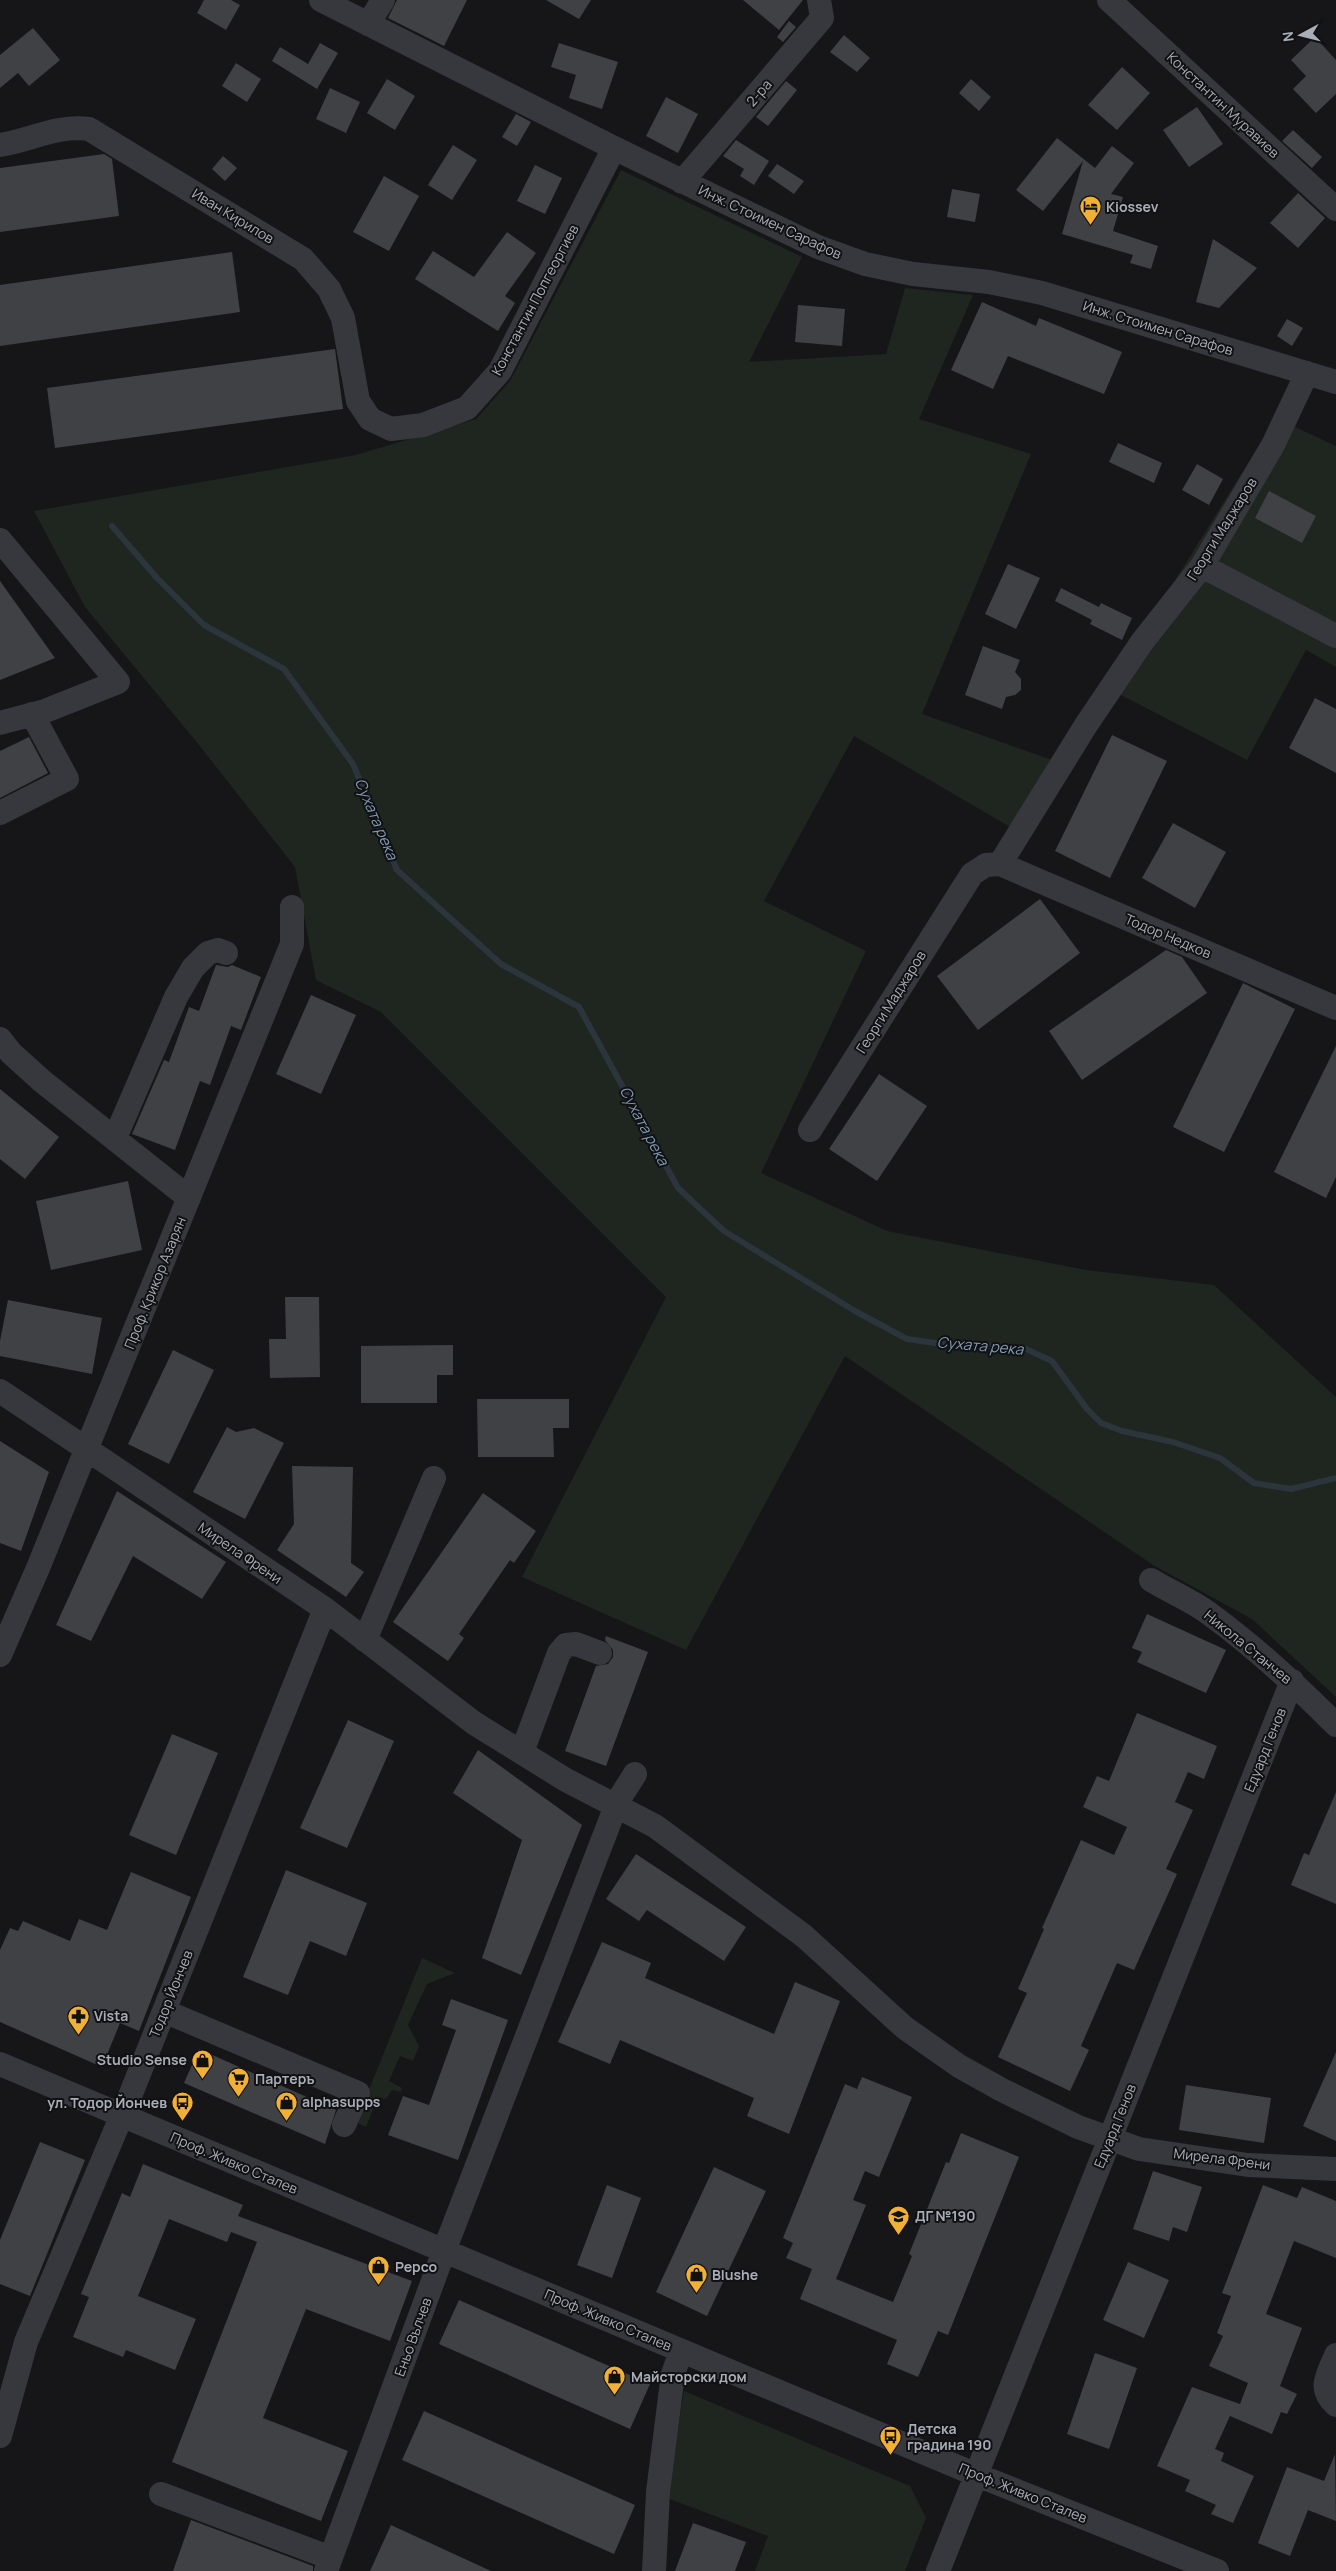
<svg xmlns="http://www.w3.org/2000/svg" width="1336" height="2571" font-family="Manrope,sans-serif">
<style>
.green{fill:#1e261f}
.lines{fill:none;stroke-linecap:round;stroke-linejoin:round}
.stream{stroke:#2c353c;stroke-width:6}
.building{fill:#404145}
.minor{stroke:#37383d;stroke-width:24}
.labels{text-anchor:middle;stroke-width:4;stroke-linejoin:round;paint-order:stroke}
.street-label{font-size:14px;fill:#a8adb8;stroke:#111113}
.poi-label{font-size:14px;font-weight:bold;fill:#a8adb8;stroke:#111113;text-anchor:start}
.water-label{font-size:15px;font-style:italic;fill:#7f9bb3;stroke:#111113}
</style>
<rect width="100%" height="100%" fill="#161618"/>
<!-- green -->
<path class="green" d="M621 170 802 257 749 362 886 354 905 288 973 295 919 419 1031 454 922 714 1052 760 1148 624 1276 418 1336 446V667L1306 650 1247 760 1117 693 1029 838 854 736 764 901 866 951 761 1173 887 1231 1086 1270 1214 1285 1336 1397V1697L1252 1619 1153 1565 845 1356 686 1650 522 1577 666 1297 381 1012 316 980 295 867 195 740 85 607 34 511 356 455 476 419 510 381Z
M422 1958 455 1973 427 1984 408 2025 419 2046 413 2061 400 2056 389 2081 402 2088 401 2092 392 2090 386 2099 378 2097 366 2127 356 2122Z
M684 2391 910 2486 926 2518 905 2571H755L768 2536 667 2498Z"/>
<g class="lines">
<!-- stream -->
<path class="stream" d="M112 526 157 578 204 625 284 669 353 764 397 870 501 964 579 1007 678 1188 724 1231 855 1311 907 1339 963 1347 993 1346 1026 1349 1052 1361 1087 1409 1101 1423 1122 1431 1173 1442 1220 1458 1254 1483 1291 1489 1336 1478"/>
</g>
<!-- building -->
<path class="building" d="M204 0H231L240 5 226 30 197 13Z
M397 0H467L444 46 388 18Z
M546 0H591L579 19Z
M743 0H803L779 30Z
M789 21 796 27 783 42 777 37Z
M33 28 60 60 29 86 18 73 0 88V55Z
M844 35 870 58 857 72 830 52Z
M1315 37 1336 60V94L1316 113 1293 89 1306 76 1291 60Z
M320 43 338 53 317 89 272 61 280 47 308 64Z
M559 43 618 62 602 109 569 98 576 75 551 67Z
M236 63 261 79 247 102 222 86Z
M1122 67 1150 93 1117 130 1088 105Z
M387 79 415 96 395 130 367 113Z
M971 79 991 97 979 111 959 93Z
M786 81 797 90 768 126 756 117Z
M330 88 360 102 346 133 316 119Z
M666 97 698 114 678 153 646 136Z
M1197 107 1223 144 1189 167 1163 130Z
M516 114 531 122 517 146 502 137Z
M1293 130 1322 157 1312 168 1282 141Z
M1057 138 1095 168 1112 146 1134 163 1111 194 1123 197 1113 231 1158 246 1151 269 1130 263 1133 255 1062 234 1083 161 1043 211 1016 190Z
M736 140 769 161 754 185 740 176 744 169 723 156Z
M453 145 477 160 452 200 428 185Z
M104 154 112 159 119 216 0 232V168Z
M223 156 237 168 225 181 212 169Z
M777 164 804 181 794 194 768 176Z
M535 165 562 178 545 214 517 201Z
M384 176 419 196 389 251 353 232Z
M952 189 980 194 975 222 947 217Z
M1298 193 1325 218 1298 248 1270 223Z
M507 232 536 253 505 296 515 303 498 331 415 279 433 251 474 277Z
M1213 239 1257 268 1219 308 1196 302Z
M232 252 240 312 0 346V285Z
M982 302 1036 326 1039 318 1122 352 1104 394 1008 356 993 389 951 370Z
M798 305 845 309 842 346 795 342Z
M1287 319 1303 328 1292 346 1277 336Z
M335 349 343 409 55 448 47 388Z
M1118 443 1162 463 1154 483 1109 462Z
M1197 464 1223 479 1209 505 1182 490Z
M1269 491 1316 516 1302 543 1255 518Z
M1008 564 1040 578 1016 629 985 614Z
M0 581 55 658 0 680Z
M1061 588 1099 607 1101 603 1132 618 1122 640 1090 624 1092 620 1055 601Z
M983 646 1020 660 1015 672 1021 679V690L1015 695 1006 697 1002 709 965 695Z
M1315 698 1336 709V773L1289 748Z
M1112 735 1167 761 1110 878 1055 851Z
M29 737 48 773 0 798V751Z
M1173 823 1226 852 1195 908 1142 878Z
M1040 899 1080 953 978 1030 937 976Z
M1166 950 1182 957 1207 993 1082 1080 1049 1031Z
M216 965 228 967 232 965 261 977 241 1030 231 1026 210 1085 200 1081 175 1150 132 1134 164 1060 169 1062 189 1007 199 1011Z
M1243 983 1295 1009 1224 1152 1173 1127Z
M311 995 356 1015 321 1094 276 1074Z
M1336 1046V1177L1326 1198 1274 1172Z
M879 1074 927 1106 877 1181 829 1149Z
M0 1089 59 1137 25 1179 0 1159Z
M128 1181 142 1250 51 1270 36 1201Z
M285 1297H319L320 1377 270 1378 269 1339H286Z
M8 1300 102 1318 92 1374 0 1356V1341Z
M453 1345V1375H437V1403H361V1346Z
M173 1350 214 1370 169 1464 128 1444Z
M477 1399H569V1428H553L554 1457H478Z
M227 1427 236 1432 254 1428 284 1443 245 1519 193 1492Z
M0 1441 49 1472 21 1551 0 1543Z
M292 1466 353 1467 351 1563 364 1572 346 1597 277 1550 294 1524Z
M117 1491 226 1562 202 1599 133 1556 91 1641 56 1625Z
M483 1493 536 1531 514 1563 510 1560 459 1634 464 1638 448 1661 393 1622Z
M1147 1614 1226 1650 1206 1693 1137 1662 1142 1652 1132 1648Z
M606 1636 648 1652 606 1766 565 1751 596 1666 608 1664 613 1657V1650L605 1640Z
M1137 1713 1217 1746 1204 1779 1188 1772 1175 1802 1193 1810 1166 1869 1177 1874 1134 1970 1117 1963 1081 2046 1089 2050 1070 2091 998 2057 1027 1993 1018 1989 1044 1929 1042 1928 1081 1840 1114 1855 1127 1827 1083 1807 1097 1776 1109 1781Z
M348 1720 394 1741 347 1848 300 1828Z
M172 1734 218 1753 176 1855 129 1835Z
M478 1750 582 1825 521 1975 482 1958 522 1840 453 1793Z
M1336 1792V1904L1291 1885 1304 1853 1309 1855Z
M636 1854 746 1927 724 1961 647 1910 639 1921 606 1899Z
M286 1870 367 1903 346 1956 310 1941 288 1995 243 1977Z
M131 1872 191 1897 139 2031 120 2023 102 2067 0 2022V1950L10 1928 18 1931 23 1921 70 1941 79 1919 107 1930Z
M602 1942 651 1963 645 1978 774 2034 795 1982 840 2001 789 2134 747 2116 754 2098 620 2040 610 2064 558 2042Z
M451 1999 508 2020 458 2160 388 2135 403 2096 429 2105 456 2030 442 2025Z
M199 2049 336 2110 325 2144 184 2083Z
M1336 2052V2141L1303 2126Z
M862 2077 912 2097 879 2177 865 2171 853 2200 866 2205 836 2279 893 2302 912 2256 909 2254 946 2162 949 2163 961 2133 1019 2157 948 2335 938 2331 918 2377 887 2364 897 2340 800 2299 812 2269 786 2258 793 2243 783 2238 845 2084 857 2089Z
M1186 2085 1271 2098 1264 2143 1179 2130Z
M40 2142 85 2160 30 2296 0 2284V2240Z
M143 2164 243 2205 238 2216 412 2281 390 2341 306 2309 263 2418 348 2451 321 2521 172 2462 257 2242 231 2232 227 2242 169 2219 138 2296 196 2319 175 2370 126 2350 123 2357 73 2337 89 2297 81 2294 122 2193 130 2197Z
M714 2167 766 2191 707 2316 656 2292Z
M1153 2171 1202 2187 1187 2232 1173 2227 1169 2241 1133 2229Z
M607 2185 641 2198 612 2278 577 2265Z
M1263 2185 1297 2198 1302 2187 1336 2201V2258L1294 2241 1266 2314 1302 2328 1280 2386 1297 2394 1287 2414 1281 2412 1272 2434 1230 2416 1215 2449 1224 2453 1221 2461 1254 2476 1233 2523 1211 2514 1216 2505 1185 2491 1190 2480 1157 2466 1192 2387 1240 2404 1248 2383 1209 2366 1223 2336 1217 2333 1231 2296 1222 2293Z
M1128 2262 1169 2280 1144 2338 1103 2320Z
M459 2300 650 2384 630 2429 439 2344Z
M1095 2353 1137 2368 1109 2449 1067 2434Z
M424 2411 635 2505 614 2554 402 2460Z
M1335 2454 1336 2521 1308 2510 1290 2556 1258 2543 1287 2467 1324 2481Z
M191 2520 313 2566V2571H173Z
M693 2523 746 2542 735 2571H675Z
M391 2525 491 2571H370Z"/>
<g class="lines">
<!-- minor -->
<path class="minor" d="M321 0 614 148 818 247 865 264 913 274 989 282 1042 293 1336 382
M1109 0 1336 209
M368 24 383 0
M0 145C32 140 55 125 89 129L303 259 329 289 343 318 358 401 370 419 391 429 423 425 467 408 500 371 614 148
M682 182 822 18 819 0
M0 540 118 682 45 711 0 723
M1202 566 1336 636
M0 813 67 779 32 714
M1000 864 1086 725 1142 642 1202 566 1273 445 1307 373
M0 1039 11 1053 42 1081 189 1198
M810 1130 972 874 986 865 1000 864 1336 1008
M115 1138 176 997 193 968 208 953 218 950 226 953
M0 1391 325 1609 474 1723 566 1780 655 1826 804 1936 905 2028 959 2066 1002 2090 1078 2127 1139 2149 1248 2165 1336 2169
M1151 1580C1169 1591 1190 1600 1207 1612 1254 1646 1296 1685 1336 1725
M365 1640 434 1478
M0 1655 38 1568 292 944V907
M522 1752 559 1653 566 1645 576 1644 600 1653
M164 2011 358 2093 344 2125
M0 2064 977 2475 1217 2571
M1336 2355C1328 2376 1317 2388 1336 2405
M0 2436 26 2342 130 2096 325 1609
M161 2494 331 2558
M326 2571 444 2251 612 1816 621 1796 635 1774
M654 2571 658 2492 673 2374 681 2351
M938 2571 1292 1681"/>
</g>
<!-- icons -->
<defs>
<symbol id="hotel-pin" viewBox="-11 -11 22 30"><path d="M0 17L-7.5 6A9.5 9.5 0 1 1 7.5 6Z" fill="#f2b134" stroke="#111113"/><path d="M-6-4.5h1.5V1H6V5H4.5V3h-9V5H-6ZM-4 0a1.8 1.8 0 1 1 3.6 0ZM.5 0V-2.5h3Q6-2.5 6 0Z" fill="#111"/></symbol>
<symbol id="pharmacy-pin" viewBox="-11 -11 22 30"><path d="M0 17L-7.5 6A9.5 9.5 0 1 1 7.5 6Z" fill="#f2b134" stroke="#111113"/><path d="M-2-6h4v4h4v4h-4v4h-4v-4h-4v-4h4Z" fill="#111"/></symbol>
<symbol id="shop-pin" viewBox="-11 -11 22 30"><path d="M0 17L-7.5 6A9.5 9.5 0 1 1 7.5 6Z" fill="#f2b134" stroke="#111113"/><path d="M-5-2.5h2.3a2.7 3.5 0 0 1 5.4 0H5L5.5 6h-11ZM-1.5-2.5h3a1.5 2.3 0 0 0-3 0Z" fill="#111"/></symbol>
<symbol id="supermarket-pin" viewBox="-11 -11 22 30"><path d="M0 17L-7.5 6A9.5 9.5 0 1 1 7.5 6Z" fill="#f2b134" stroke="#111113"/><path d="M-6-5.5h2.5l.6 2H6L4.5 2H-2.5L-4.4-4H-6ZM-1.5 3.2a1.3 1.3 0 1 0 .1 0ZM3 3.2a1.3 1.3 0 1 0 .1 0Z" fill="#111"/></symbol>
<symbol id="bus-pin" viewBox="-11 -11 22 30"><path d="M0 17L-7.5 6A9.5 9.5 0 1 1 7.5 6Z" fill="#f2b134" stroke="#111113"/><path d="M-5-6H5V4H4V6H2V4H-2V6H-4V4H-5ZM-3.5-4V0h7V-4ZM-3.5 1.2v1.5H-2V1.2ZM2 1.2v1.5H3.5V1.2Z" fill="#111"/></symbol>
<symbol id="school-pin" viewBox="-11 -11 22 30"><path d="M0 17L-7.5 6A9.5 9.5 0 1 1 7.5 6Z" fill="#f2b134" stroke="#111113"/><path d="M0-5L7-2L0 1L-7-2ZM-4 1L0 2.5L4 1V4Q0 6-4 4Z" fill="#111"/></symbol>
</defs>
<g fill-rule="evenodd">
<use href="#hotel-pin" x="1078" y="194" width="25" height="34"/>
<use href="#pharmacy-pin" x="66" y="2004" width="25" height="34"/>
<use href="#shop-pin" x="190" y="2048" width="25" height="34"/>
<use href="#supermarket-pin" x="226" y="2066" width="25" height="34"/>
<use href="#shop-pin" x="274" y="2090" width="25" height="34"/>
<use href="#bus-pin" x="170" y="2090" width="25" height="34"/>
<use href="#school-pin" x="886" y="2204" width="25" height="34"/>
<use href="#shop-pin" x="366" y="2254" width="25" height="34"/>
<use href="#shop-pin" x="684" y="2262" width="25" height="34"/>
<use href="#shop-pin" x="602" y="2364" width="25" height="34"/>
<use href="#bus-pin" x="878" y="2424" width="25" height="34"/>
</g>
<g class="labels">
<!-- street labels -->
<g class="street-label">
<text transform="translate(759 93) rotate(-49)" y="5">2-ра</text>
<text transform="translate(1223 105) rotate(43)" y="5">Константин Муравиев</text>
<text transform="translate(233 216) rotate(31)" y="5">Иван Кирилов</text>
<text transform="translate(770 222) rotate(25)" y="5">Инж. Стоимен Сарафов</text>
<text transform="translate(535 300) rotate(-62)" y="5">Константин Попгеоргиев</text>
<text transform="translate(1158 328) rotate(17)" y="5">Инж. Стоимен Сарафов</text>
<text transform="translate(1222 529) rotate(-58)" y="5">Георги Маджаров</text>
<text transform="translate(1168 936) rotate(23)" y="5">Тодор Недков</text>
<text transform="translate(891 1002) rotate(-58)" y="5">Георги Маджаров</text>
<text transform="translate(155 1283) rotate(-68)" y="5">Проф. Крикор Азарян</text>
<text transform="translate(240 1553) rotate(34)" y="5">Мирела Френи</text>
<text transform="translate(1248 1647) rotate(39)" y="5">Никола Станчев</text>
<text transform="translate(1265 1750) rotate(-68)" y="5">Едуард Генов</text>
<text transform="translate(171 1994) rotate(-68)" y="5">Тодор Йончев</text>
<text transform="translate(1115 2126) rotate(-68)" y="5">Едуард Генов</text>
<text transform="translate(1222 2159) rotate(7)" y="5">Мирела Френи</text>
<text transform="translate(234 2163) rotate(23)" y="5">Проф. Живко Сталев</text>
<text transform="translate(608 2320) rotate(23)" y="5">Проф. Живко Сталев</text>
<text transform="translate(413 2337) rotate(-70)" y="5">Еньо Вълчев</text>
<text transform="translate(1023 2493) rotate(22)" y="5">Проф. Живко Сталев</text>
</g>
<!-- poi labels -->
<g class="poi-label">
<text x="1106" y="212">Kiossev</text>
<text x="94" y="2021">Vista</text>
<text x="187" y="2065" text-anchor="end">Studio Sense</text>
<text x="255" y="2084">Партеръ</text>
<text x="302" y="2107">alphasupps</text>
<text x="167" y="2108" text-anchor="end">ул. Тодор Йончев</text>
<text x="915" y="2221">ДГ №190</text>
<text x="395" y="2272">Pepco</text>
<text x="712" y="2280">Blushe</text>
<text x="631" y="2382">Майсторски дом</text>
<text x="907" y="2434">Детска<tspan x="907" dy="16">градина 190</tspan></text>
</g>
<!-- water labels -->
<g class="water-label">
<text transform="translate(376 819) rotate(67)" y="5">Сухата река</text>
<text transform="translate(644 1126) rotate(62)" y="5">Сухата река</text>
<text transform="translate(980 1346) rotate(5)" y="5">Сухата река</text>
</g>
</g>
<!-- north arrow -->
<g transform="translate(1301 35) rotate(263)" stroke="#111113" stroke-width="4" paint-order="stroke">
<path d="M0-4L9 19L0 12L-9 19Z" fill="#a8adb8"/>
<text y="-8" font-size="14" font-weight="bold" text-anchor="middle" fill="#a8adb8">N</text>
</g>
</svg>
